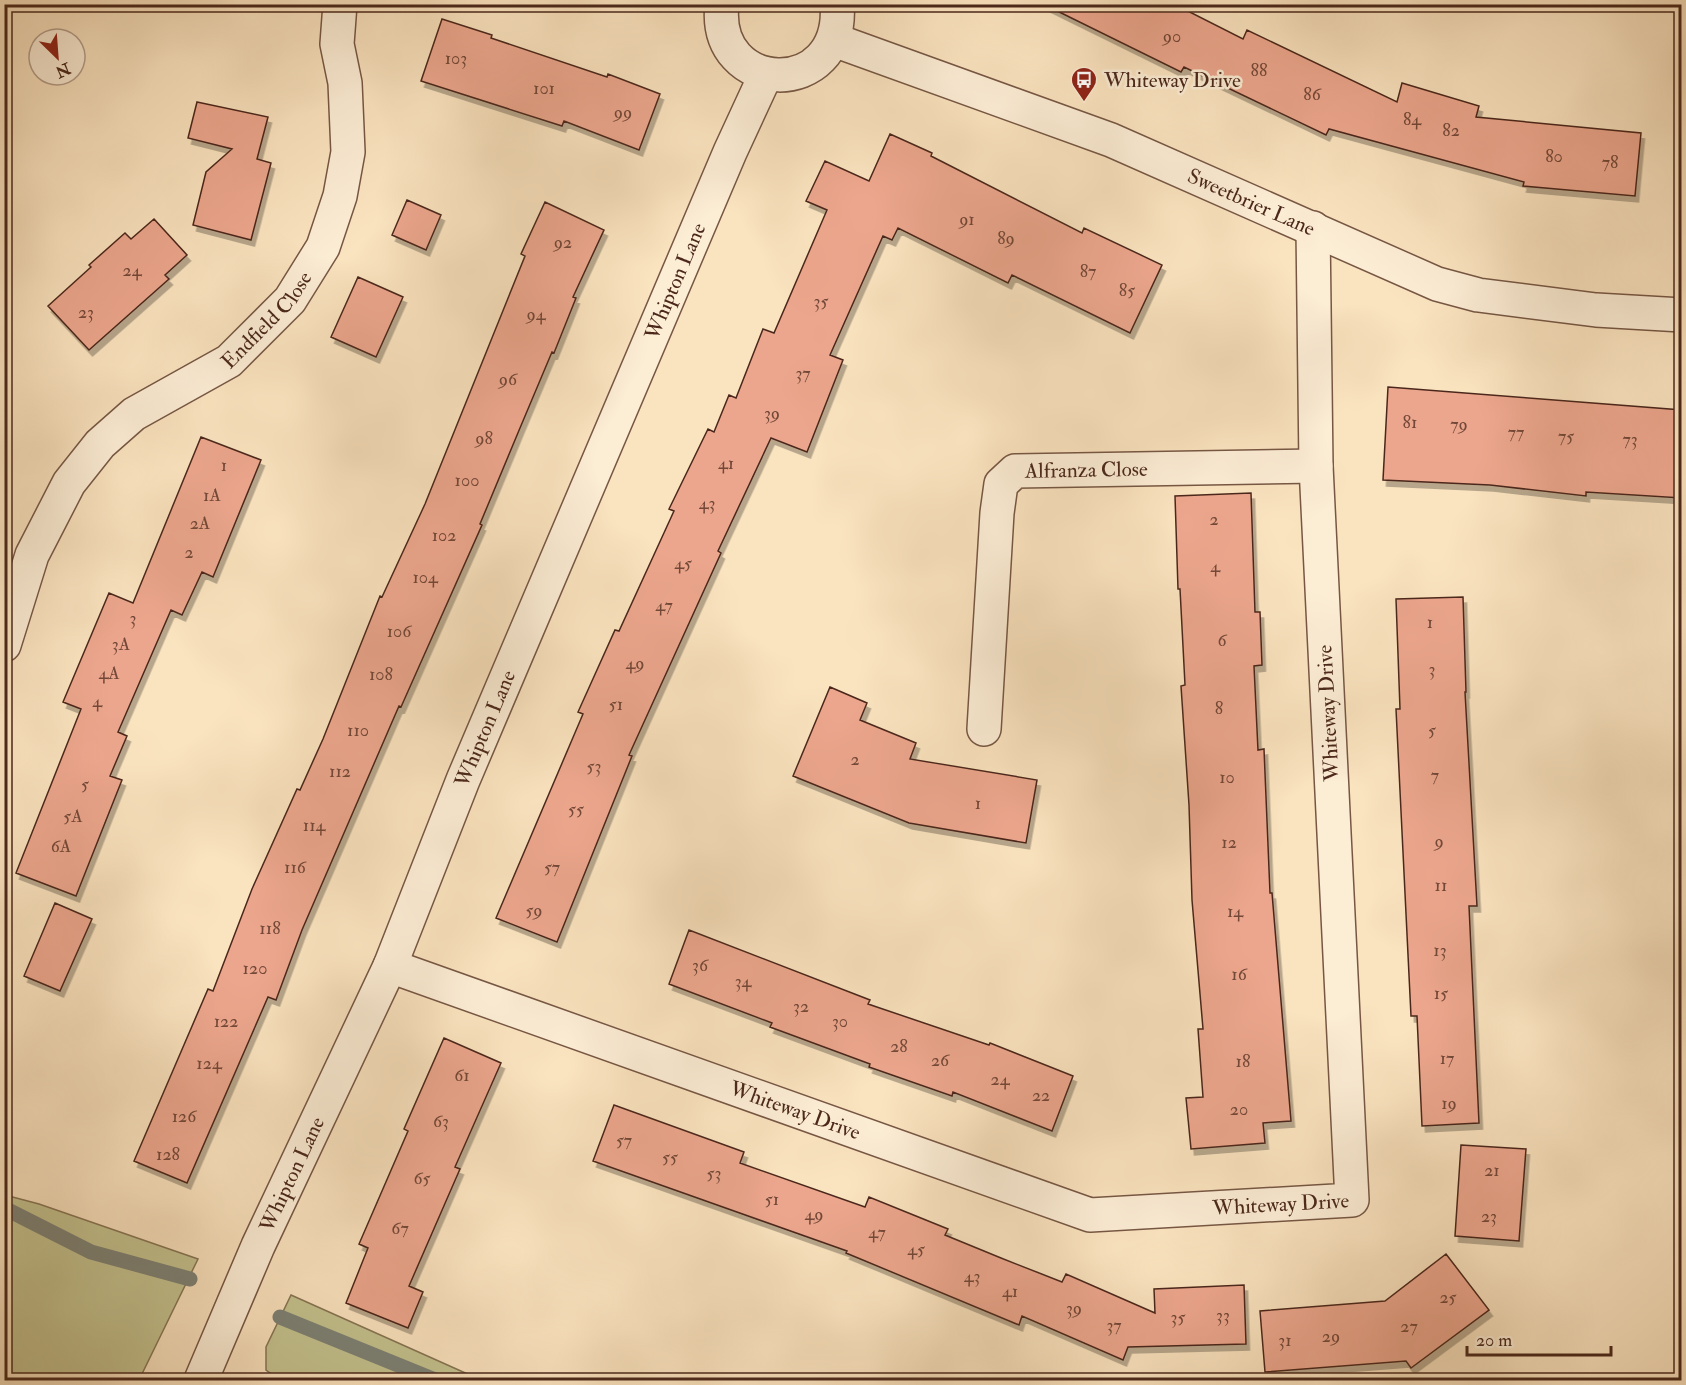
<svg xmlns="http://www.w3.org/2000/svg" width="1686" height="1385" font-family="'IM FELL Double Pica',serif">
<style>
.green{fill:#c3c28f;stroke:#877555;stroke-width:1.5}
.lines{fill:none;stroke-linecap:round;stroke-linejoin:round}
.stream{stroke:#7d8276;stroke-width:15}
.building{fill:#eca68d;stroke:#4b281b;stroke-width:1.5;filter:url(#shadow)}
.minor-casing{stroke:#775744;stroke-width:36}
.minor{stroke:#fcedd5;stroke-width:33}
.labels{text-anchor:middle;stroke-width:5;stroke-linejoin:round;paint-order:stroke}
.number-label{font-size:18px;fill:#734838}
.poi-label{font-size:21px;fill:#4b281b;stroke:#fcedd5;text-anchor:start}
.street-label{font-size:21px;fill:#4b281b;stroke:#fcedd5}
</style>
<defs>
<filter id="shadow"><feDropShadow dx="3.5" dy="6" stdDeviation="0" flood-color="#0004"/></filter>
</defs>
<rect width="100%" height="100%" fill="#fae3bf"/>
<filter id="stains"><feTurbulence type="fractalNoise" baseFrequency=".00333" numOctaves="4"/><feColorMatrix values="0 0 0 0 .2 0 0 0 0 .09 0 0 0 0 .02 0 0 0 .5 -.17"/></filter>
<radialGradient id="worn" r=".72"><stop offset=".6" stop-color="#630" stop-opacity="0"/><stop offset="1" stop-color="#630" stop-opacity=".3"/></radialGradient>
<!-- green -->
<path class="green" d="M5 1195 39 1204 198 1259 139 1380H5Z
M291 1295 481 1380H280L266 1370V1347Z"/>
<g class="lines">
<!-- stream -->
<path class="stream" d="M4 1208 91 1252 190 1279
M280 1317 435 1380"/>
</g>
<!-- building -->
<path class="building" d="M1043 4H1174L1243 39 1247 30 1397 102 1402 83 1479 106 1476 117 1641 133 1635 196 1523 186 1524 182 1329 129 1326 135 1184 67 1181 72Z
M442 19 492 35 491 38 607 77 608 74 660 94 639 150 564 121 562 126 421 81Z
M197 102 268 117 257 159 271 163 251 240 193 225 206 172 232 149 188 138Z
M890 134 932 153 931 156 1082 233 1084 228 1162 265 1130 333 1012 275 1008 283 898 228 892 240 883 236 830 355 843 360 807 452 771 438 718 551 721 553 629 755 632 756 557 942 496 918 583 714 578 712 615 630 619 631 674 511 669 509 708 429 714 432 729 395 736 398 763 329 774 333 827 210 806 201 825 161 869 181Z
M407 200 441 215 426 250 392 235Z
M545 202 604 230 573 297 576 298 554 353 552 352 520 428 480 524 482 525 401 707 399 706 302 930 276 1000 268 997 187 1183 134 1161 208 989 213 991 252 889 297 789 300 790 323 739 380 596 382 597 425 504 525 256 521 254Z
M154 219 187 255 165 275 169 279 89 350 48 306 91 267 89 265 125 233 131 239Z
M358 277 403 297 376 357 331 337Z
M1388 387 1682 410V498L1586 492V496L1490 485 1383 480Z
M201 437 261 460 213 577 202 572 182 615 171 610 118 732 127 736 110 776 122 780 76 896 16 873 81 709 63 702 109 593 133 603Z
M1251 493 1255 612H1260L1262 665 1254 666 1258 750 1264 749 1270 893H1272L1291 1121 1263 1123 1265 1143 1191 1149 1186 1098 1203 1097 1198 1029H1203L1192 900 1189 805 1181 686 1185 685 1180 589H1178L1175 496Z
M1463 597 1466 692H1465L1477 906H1469L1479 1123 1422 1126 1417 1016H1411L1396 709H1400L1396 599Z
M830 687 867 703 860 720 916 743 910 759 1037 780 1026 843 909 823 793 776Z
M55 903 92 919 60 991 24 976Z
M689 930 870 1000 868 1004 989 1045 990 1043 1073 1076 1052 1131 953 1092 952 1096 869 1067 870 1064 770 1027 772 1023 669 984Z
M444 1038 501 1063 455 1167 460 1169 409 1286 423 1292 408 1328 346 1303 368 1248 359 1244 408 1131 404 1129Z
M614 1105 744 1152 740 1163 865 1207 869 1197 948 1229 945 1235 1001 1258 1062 1282 1066 1274 1155 1313 1154 1289 1244 1285 1246 1344 1128 1347 1123 1360 1022 1316 1019 1325 846 1253 847 1251 593 1161Z
M1461 1145 1526 1149 1519 1241 1455 1236Z
M1446 1254 1489 1310 1411 1368 1406 1361 1265 1372 1260 1311 1385 1301Z"/>
<g class="lines">
<defs>
<g id="minor">
<path d="M722 4C711 96 845 101 837 4"/>
<path id="s1" d="M834 40 1111 140 1437 284 1478 295 1596 310 1682 315"/>
<path id="s2" d="M4 645 32 555 69 483 100 444 134 414 229 361 290 300 323 247 340 196 348 152 345 83 337 44 340 4"/>
<path id="s3" d="M984 729 997 513 1001 484 1015 471 1316 466"/>
<path id="s4" d="M390 966 1090 1215 1352 1200 1316 466 1313 228"/>
<path id="s5" d="M201 1380 258 1246 390 966 463 780 730 152 766 74"/>
</g>
</defs>
<!-- minor casing -->
<use href="#minor" class="minor-casing"/>
<!-- minor -->
<use href="#minor" class="minor"/>
</g>
<!-- icons -->
<defs>
<symbol id="bus-pin" viewBox="-11 -11 22 30"><path d="M0 17L-7.5 6A9.5 9.5 0 1 1 7.5 6Z" fill="#8f2418" stroke="#fcedd5"/><path d="M-5-6H5V4H4V6H2V4H-2V6H-4V4H-5ZM-3.5-4V0h7V-4ZM-3.5 1.2v1.5H-2V1.2ZM2 1.2v1.5H3.5V1.2Z" fill="#fff"/></symbol>
</defs>
<g fill-rule="evenodd">
<use href="#bus-pin" x="1069" y="65" width="30" height="40"/>
</g>
<g class="labels">
<!-- number labels -->
<g class="number-label">
<text x="1172" y="42">90</text>
<text x="456" y="64">103</text>
<text x="1259" y="76">88</text>
<text x="544" y="94">101</text>
<text x="1312" y="100">86</text>
<text x="623" y="118">99</text>
<text x="1412" y="125">84</text>
<text x="1451" y="136">82</text>
<text x="1554" y="162">80</text>
<text x="1610" y="168">78</text>
<text x="967" y="225">91</text>
<text x="1006" y="244">89</text>
<text x="563" y="248">92</text>
<text x="132" y="276">24</text>
<text x="1088" y="277">87</text>
<text x="1127" y="296">85</text>
<text x="821" y="307">35</text>
<text x="86" y="318">23</text>
<text x="536" y="320">94</text>
<text x="803" y="379">37</text>
<text x="508" y="385">96</text>
<text x="772" y="419">39</text>
<text x="1410" y="428">81</text>
<text x="1459" y="430">79</text>
<text x="1516" y="438">77</text>
<text x="1566" y="442">75</text>
<text x="484" y="444">98</text>
<text x="1630" y="445">73</text>
<text x="726" y="469">41</text>
<text x="224" y="471">1</text>
<text x="467" y="486">100</text>
<text x="212" y="501">1A</text>
<text x="707" y="509">43</text>
<text x="1214" y="525">2</text>
<text x="200" y="529">2A</text>
<text x="444" y="541">102</text>
<text x="189" y="558">2</text>
<text x="683" y="569">45</text>
<text x="1215" y="572">4</text>
<text x="425" y="583">104</text>
<text x="664" y="611">47</text>
<text x="133" y="624">3</text>
<text x="1430" y="628">1</text>
<text x="399" y="637">106</text>
<text x="1222" y="646">6</text>
<text x="121" y="650">3A</text>
<text x="635" y="669">49</text>
<text x="1432" y="675">3</text>
<text x="109" y="679">4A</text>
<text x="381" y="680">108</text>
<text x="97" y="707">4</text>
<text x="616" y="710">51</text>
<text x="1219" y="714">8</text>
<text x="358" y="736">110</text>
<text x="1432" y="736">5</text>
<text x="855" y="765">2</text>
<text x="594" y="772">53</text>
<text x="340" y="777">112</text>
<text x="1435" y="781">7</text>
<text x="1227" y="783">10</text>
<text x="85" y="790">5</text>
<text x="978" y="809">1</text>
<text x="576" y="815">55</text>
<text x="73" y="822">5A</text>
<text x="314" y="831">114</text>
<text x="1439" y="847">9</text>
<text x="1229" y="848">12</text>
<text x="61" y="852">6A</text>
<text x="295" y="873">116</text>
<text x="552" y="873">57</text>
<text x="1441" y="891">11</text>
<text x="534" y="916">59</text>
<text x="1235" y="917">14</text>
<text x="270" y="934">118</text>
<text x="1440" y="956">13</text>
<text x="700" y="971">36</text>
<text x="255" y="974">120</text>
<text x="1239" y="980">16</text>
<text x="743" y="987">34</text>
<text x="1441" y="999">15</text>
<text x="801" y="1012">32</text>
<text x="226" y="1027">122</text>
<text x="840" y="1027">30</text>
<text x="899" y="1052">28</text>
<text x="1447" y="1064">17</text>
<text x="940" y="1066">26</text>
<text x="1243" y="1067">18</text>
<text x="209" y="1069">124</text>
<text x="462" y="1081">61</text>
<text x="1000" y="1085">24</text>
<text x="1041" y="1101">22</text>
<text x="1449" y="1109">19</text>
<text x="1239" y="1115">20</text>
<text x="184" y="1122">126</text>
<text x="441" y="1127">63</text>
<text x="624" y="1146">57</text>
<text x="168" y="1160">128</text>
<text x="670" y="1163">55</text>
<text x="1492" y="1176">21</text>
<text x="714" y="1179">53</text>
<text x="422" y="1184">65</text>
<text x="772" y="1205">51</text>
<text x="814" y="1220">49</text>
<text x="1489" y="1222">23</text>
<text x="400" y="1234">67</text>
<text x="877" y="1238">47</text>
<text x="916" y="1255">45</text>
<text x="972" y="1282">43</text>
<text x="1010" y="1297">41</text>
<text x="1448" y="1303">25</text>
<text x="1074" y="1314">39</text>
<text x="1223" y="1321">33</text>
<text x="1178" y="1323">35</text>
<text x="1114" y="1331">37</text>
<text x="1409" y="1332">27</text>
<text x="1331" y="1342">29</text>
<text x="1285" y="1346">31</text>
</g>
<!-- poi labels -->
<g class="poi-label">
<text x="1104" y="87">Whiteway Drive</text>
</g>
<!-- street labels -->
<g class="street-label">
<text dy="7" stroke="none"><textPath href="#s1" startOffset="448">Sweetbrier Lane</textPath></text>
<text dy="7" stroke="none"><textPath href="#s5" startOffset="1197">Whipton Lane</textPath></text>
<text dy="7" stroke="none"><textPath href="#s2" startOffset="435">Endfield Close</textPath></text>
<text dy="7" stroke="none"><textPath href="#s3" startOffset="336">Alfranza Close</textPath></text>
<text transform="translate(1328 713) rotate(-93)" y="7">Whiteway Drive</text>
<text dy="7" stroke="none"><textPath href="#s5" startOffset="711">Whipton Lane</textPath></text>
<text dy="7" stroke="none"><textPath href="#s4" startOffset="430">Whiteway Drive</textPath></text>
<text dy="7" stroke="none"><textPath href="#s5" startOffset="225">Whipton Lane</textPath></text>
<text dy="7" stroke="none"><textPath href="#s4" startOffset="934">Whiteway Drive</textPath></text>
</g>
</g>
<!-- margin -->
<rect width="1686" height="1385" fill="none" stroke="#fae3bf" stroke-width="24"/>
<rect x="6" y="6" width="1674" height="1373" fill="none" stroke="#4b281b" stroke-width="3"/>
<rect x="12" y="12" width="1662" height="1361" fill="none" stroke="#4b281b" stroke-width="1.5"/>
<!-- north arrow -->
<g transform="translate(57 57) rotate(155)"><circle r="28" fill="#fcedd5" stroke="#b59e8b" stroke-width="1.5"/>
<path d="M0-4.5L10 22L0 15L-10 22Z" fill="#8f2418"/>
<text y="-9" font-size="16" font-weight="bold" text-anchor="middle" fill="#4b281b">N</text>
</g>
<!-- scale -->
<path d="M1467 1346v9h144v-9" fill="none" stroke="#4b281b" stroke-width="3"/>
<text x="1476" y="1346" font-size="18" fill="#4b281b" stroke="#fcedd5" stroke-width="4.5" paint-order="stroke">20 m</text>
<rect width="100%" height="100%" filter="url(#stains)"/>
<rect width="100%" height="100%" fill="url(#worn)"/>
</svg>
